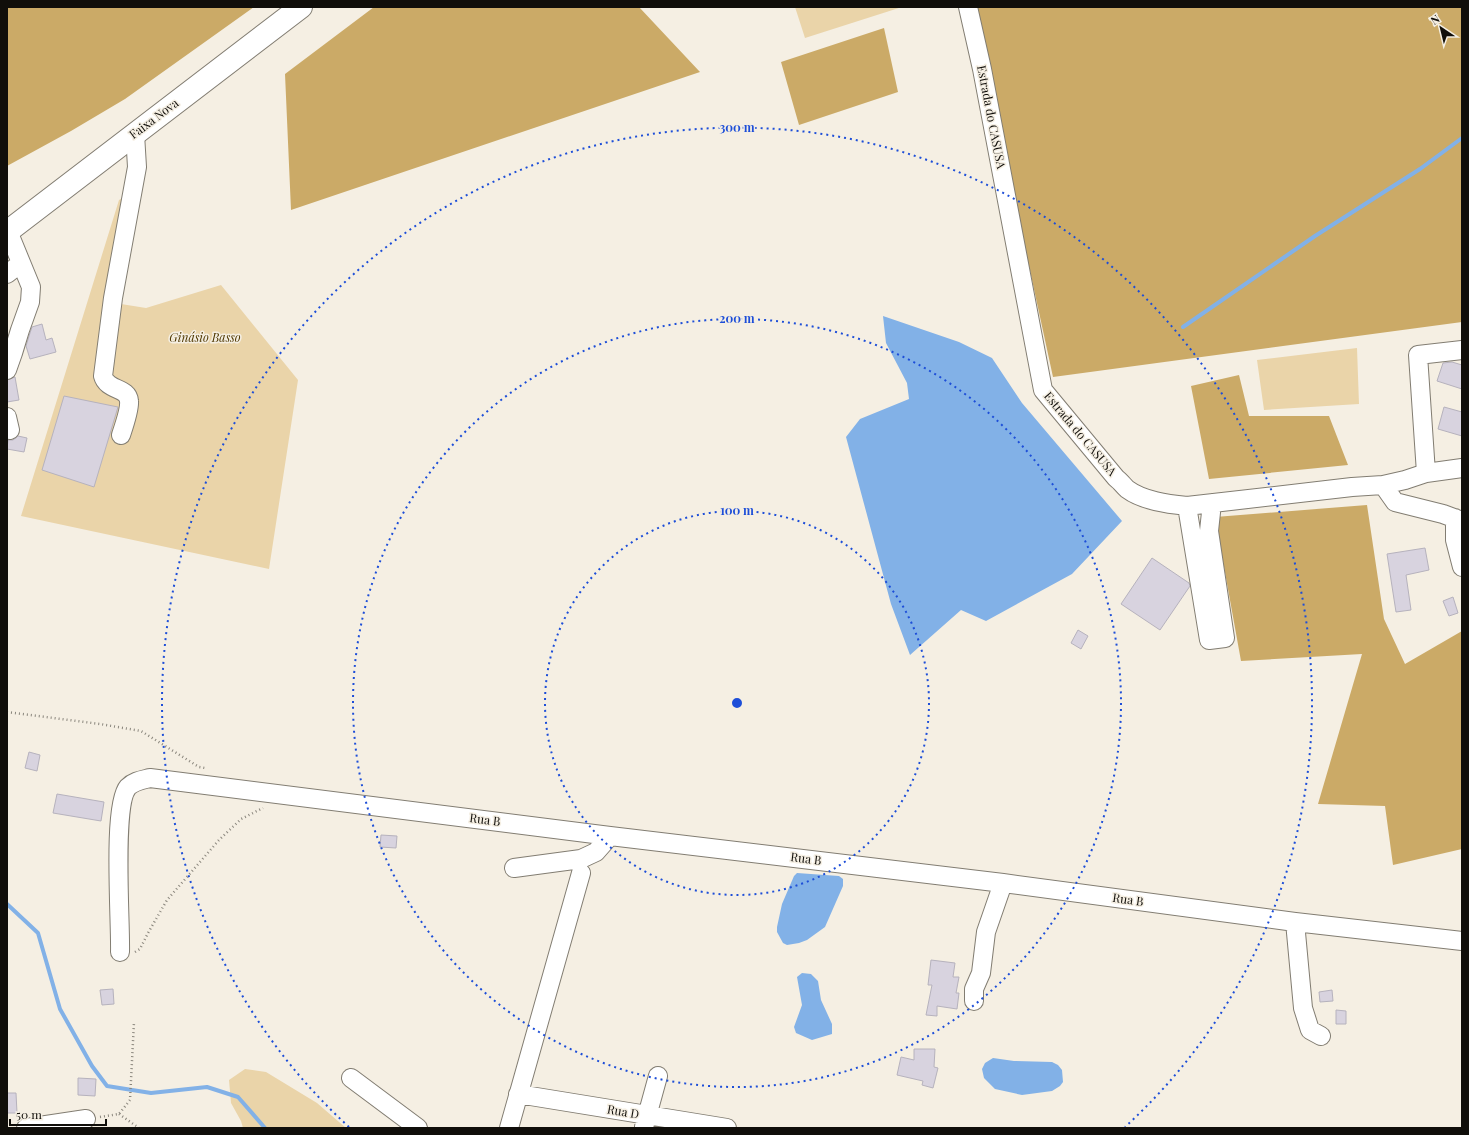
<svg xmlns="http://www.w3.org/2000/svg" width="1469" height="1135" font-family="'Playfair Display',serif">
<style>
.green{fill:#ead4a9}
.forest{fill:#cbaa67}
.water{fill:#82b1e7}
.lines{fill:none;stroke-linecap:round;stroke-linejoin:round}
.stream{stroke:#82b1e7;stroke-width:4}
.building{fill:#d8d3df;stroke:#b6b2bd}
.minor-casing{stroke:#827d72;stroke-width:20}
.highway-casing{stroke:#827d72;stroke-width:24}
.path{stroke:#8a867d;stroke-width:2.5;stroke-dasharray:1 3;stroke-linecap:butt}
.minor{stroke:#fff;stroke-width:18}
.highway{stroke:#fff;stroke-width:22}
.ring{fill:none;stroke:#1d4ed8;stroke-width:2;stroke-dasharray:2 4}
.labels{text-anchor:middle;stroke-width:3;stroke-linejoin:round;paint-order:stroke}
.street-label{font-size:12px;fill:#100e0a;stroke:#f5efe3}
.park-label{font-size:12px;font-style:italic;fill:#4f3800;stroke:#f5efe3}
.centre{fill:#1d4ed8;stroke:#f5efe3;stroke-width:2}
.ring-label{font-size:12px;text-anchor:middle;font-weight:bold;fill:#1d4ed8;stroke:#f5efe3;stroke-width:3;stroke-linejoin:round;paint-order:stroke}
</style>
<rect width="100%" height="100%" fill="#f5efe3"/>
<!-- green -->
<path class="green" d="M795 7H902L805 38Z
M139 188 121 304 146 308 221 285 298 380 269 569 21 516 119 200Z
M1357 348 1359 404 1264 410 1257 360Z
M245 1069 266 1072 317 1103 346 1128H243L241 1121 231 1103 229 1080Z"/>
<!-- forest -->
<path class="forest" d="M7 7H254L125 99 71 131 7 166Z
M374 7H639L700 72 291 210 285 74Z
M973 7H1462V322L1053 377Z
M884 28 898 92 799 125 781 62Z
M1239 375 1249 416H1329L1348 465 1209 479 1191 386Z
M1367 505 1384 619 1405 664 1462 631V849L1393 865 1385 806 1318 804 1362 654 1241 661 1215 517Z"/>
<!-- water -->
<path class="water" d="M883 316 959 342 992 358 1022 403 1122 521 1072 574 986 621 961 610 910 655 891 604 846 437 860 419 909 399 907 383 886 343Z
M797 873 839 876 843 879V886L825 927 807 940 799 943 787 945 783 943 777 932V927L782 904 794 876Z
M802 973 811 974 818 981 821 1000 832 1024V1034L812 1040 796 1033 794 1027 802 1005 797 977Z
M993 1058 1014 1061 1052 1062 1058 1065 1062 1070 1063 1082 1060 1086 1052 1091 1022 1095 995 1089 984 1078 982 1069 985 1063Z"/>
<g class="lines">
<!-- stream -->
<path class="stream" d="M1183 327 1315 236 1420 169 1462 138
M7 904 38 933 60 1009 92 1066 107 1086 151 1093 207 1087 238 1097 265 1128"/>
</g>
<!-- building -->
<path class="building" d="M42 324 46 340 52 338 56 352 30 359 26 346 30 333 32 327Z
M1452 362 1462 365V389L1437 381 1443 363Z
M15 377 19 400 7 402V380Z
M64 396 118 407 94 487 42 470Z
M1444 407 1462 412V436L1438 429Z
M18 436 27 438 24 452 7 449 8 440H13Z
M1425 548 1429 570 1406 575 1411 610 1396 612 1387 554Z
M1152 558 1189 583 1190 586 1160 630 1121 604Z
M1453 597 1458 613 1449 616 1443 601Z
M1078 630 1088 636 1081 649 1071 643Z
M29 752 40 755 37 771 25 768Z
M57 794 104 802 101 821 53 813Z
M381 835 397 836 396 848 380 847Z
M931 960 955 963 953 977H959L956 993H959L957 1009 937 1006V1016L926 1015 932 985H928Z
M113 989 114 1004 102 1005 100 990Z
M1332 990 1333 1001 1320 1002 1319 992Z
M1336 1010 1346 1011V1024H1336Z
M914 1049H935L934 1067 938 1068 933 1088 922 1085 923 1081 897 1075 901 1057 914 1060Z
M78 1078 96 1079 95 1096 78 1095Z
M7 1093H16L17 1113H7Z"/>
<g class="lines">
<defs>
<path id="minor" d="M968 7 982 69 1043 390 1116 478C1120 481 1123 485 1127 489 1143 501 1168 504 1187 506L1352 487 1383 485 1405 480 1426 473
M7 274 21 263
M1462 350 1418 355 1426 473 1462 468
M7 370 13 353 20 330 30 302 31 287 8 231
M7 417 10 430
M121 435C124 426 130 409 129 401 128 387 107 391 103 376L113 298 137 167 135 134
M1383 485 1395 502 1443 514 1462 521
M1187 506 1209 640 1225 638 1209 531 1212 503
M1455 518V540L1462 567
M514 868 581 859 596 852 610 836
M1295 922 1303 1008 1310 1030 1321 1036
M120 952C121 923 112 805 128 787 134 781 142 780 150 778L610 836 1003 883 1295 922 1462 941
M974 1001V989L981 973 986 932 1003 883
M351 1078 418 1128
M518 1094 727 1128
M644 1127 658 1076
M26 1128 86 1119
M509 1128 581 873"/>
<path id="highway" d="M7 232 301 7"/>
</defs>
<!-- minor casing -->
<use href="#minor" class="minor-casing"/>
<!-- highway casing -->
<use href="#highway" class="highway-casing"/>
<!-- path -->
<path class="path" d="M7 712 100 724 141 731 199 767 205 768
M135 952 140 949 148 933 167 900 219 840 241 819 263 808
M119 1114 139 1128
M100 1117 119 1114 130 1100 134 1022"/>
<!-- minor -->
<use href="#minor" class="minor"/>
<!-- highway -->
<use href="#highway" class="highway"/>
</g>
<!-- distance rings -->
<g class="ring">
<circle cx="737" cy="703" r="192"/>
<circle cx="737" cy="703" r="384"/>
<path d="M349 1127A575 575 0 1 1 1125 1127"/>
</g>
<g class="labels">
<!-- street labels -->
<g class="street-label">
<text transform="translate(991 117) rotate(79)" y="4">Estrada do CASUSA</text>
<text transform="translate(154 119) rotate(-37)" y="4">Faixa Nova</text>
<text transform="translate(1080 434) rotate(50)" y="4">Estrada do CASUSA</text>
<text transform="translate(485 820) rotate(7)" y="4">Rua B</text>
<text transform="translate(806 859) rotate(7)" y="4">Rua B</text>
<text transform="translate(1128 900) rotate(8)" y="4">Rua B</text>
<text transform="translate(623 1112) rotate(10)" y="4">Rua D</text>
</g>
<!-- park labels -->
<g class="park-label">
<text x="205" y="342">Ginásio Basso</text>
</g>
</g>
<circle cx="737" cy="703" r="6" class="centre"/>
<g class="ring-label">
<text x="737" y="132">300 m</text>
<text x="737" y="323">200 m</text>
<text x="737" y="515">100 m</text>
</g>
<!-- border -->
<rect width="1469" height="1135" fill="none" stroke="#100e0a" stroke-width="16"/>
<!-- north arrow -->
<g transform="translate(1441 28) rotate(325)" stroke="#f5efe3" stroke-width="3" paint-order="stroke">
<path d="M0-3L7 15L0 10L-7 15Z" fill="#100e0a"/>
<text y="-6" font-size="11" font-weight="bold" text-anchor="middle" fill="#100e0a">N</text>
</g>
<!-- scale -->
<path d="M10 1119v6h96v-6" fill="none" stroke="#100e0a" stroke-width="2"/>
<text x="16" y="1119" font-size="12" fill="#100e0a" stroke="#f5efe3" stroke-width="3" paint-order="stroke">50 m</text>
</svg>
